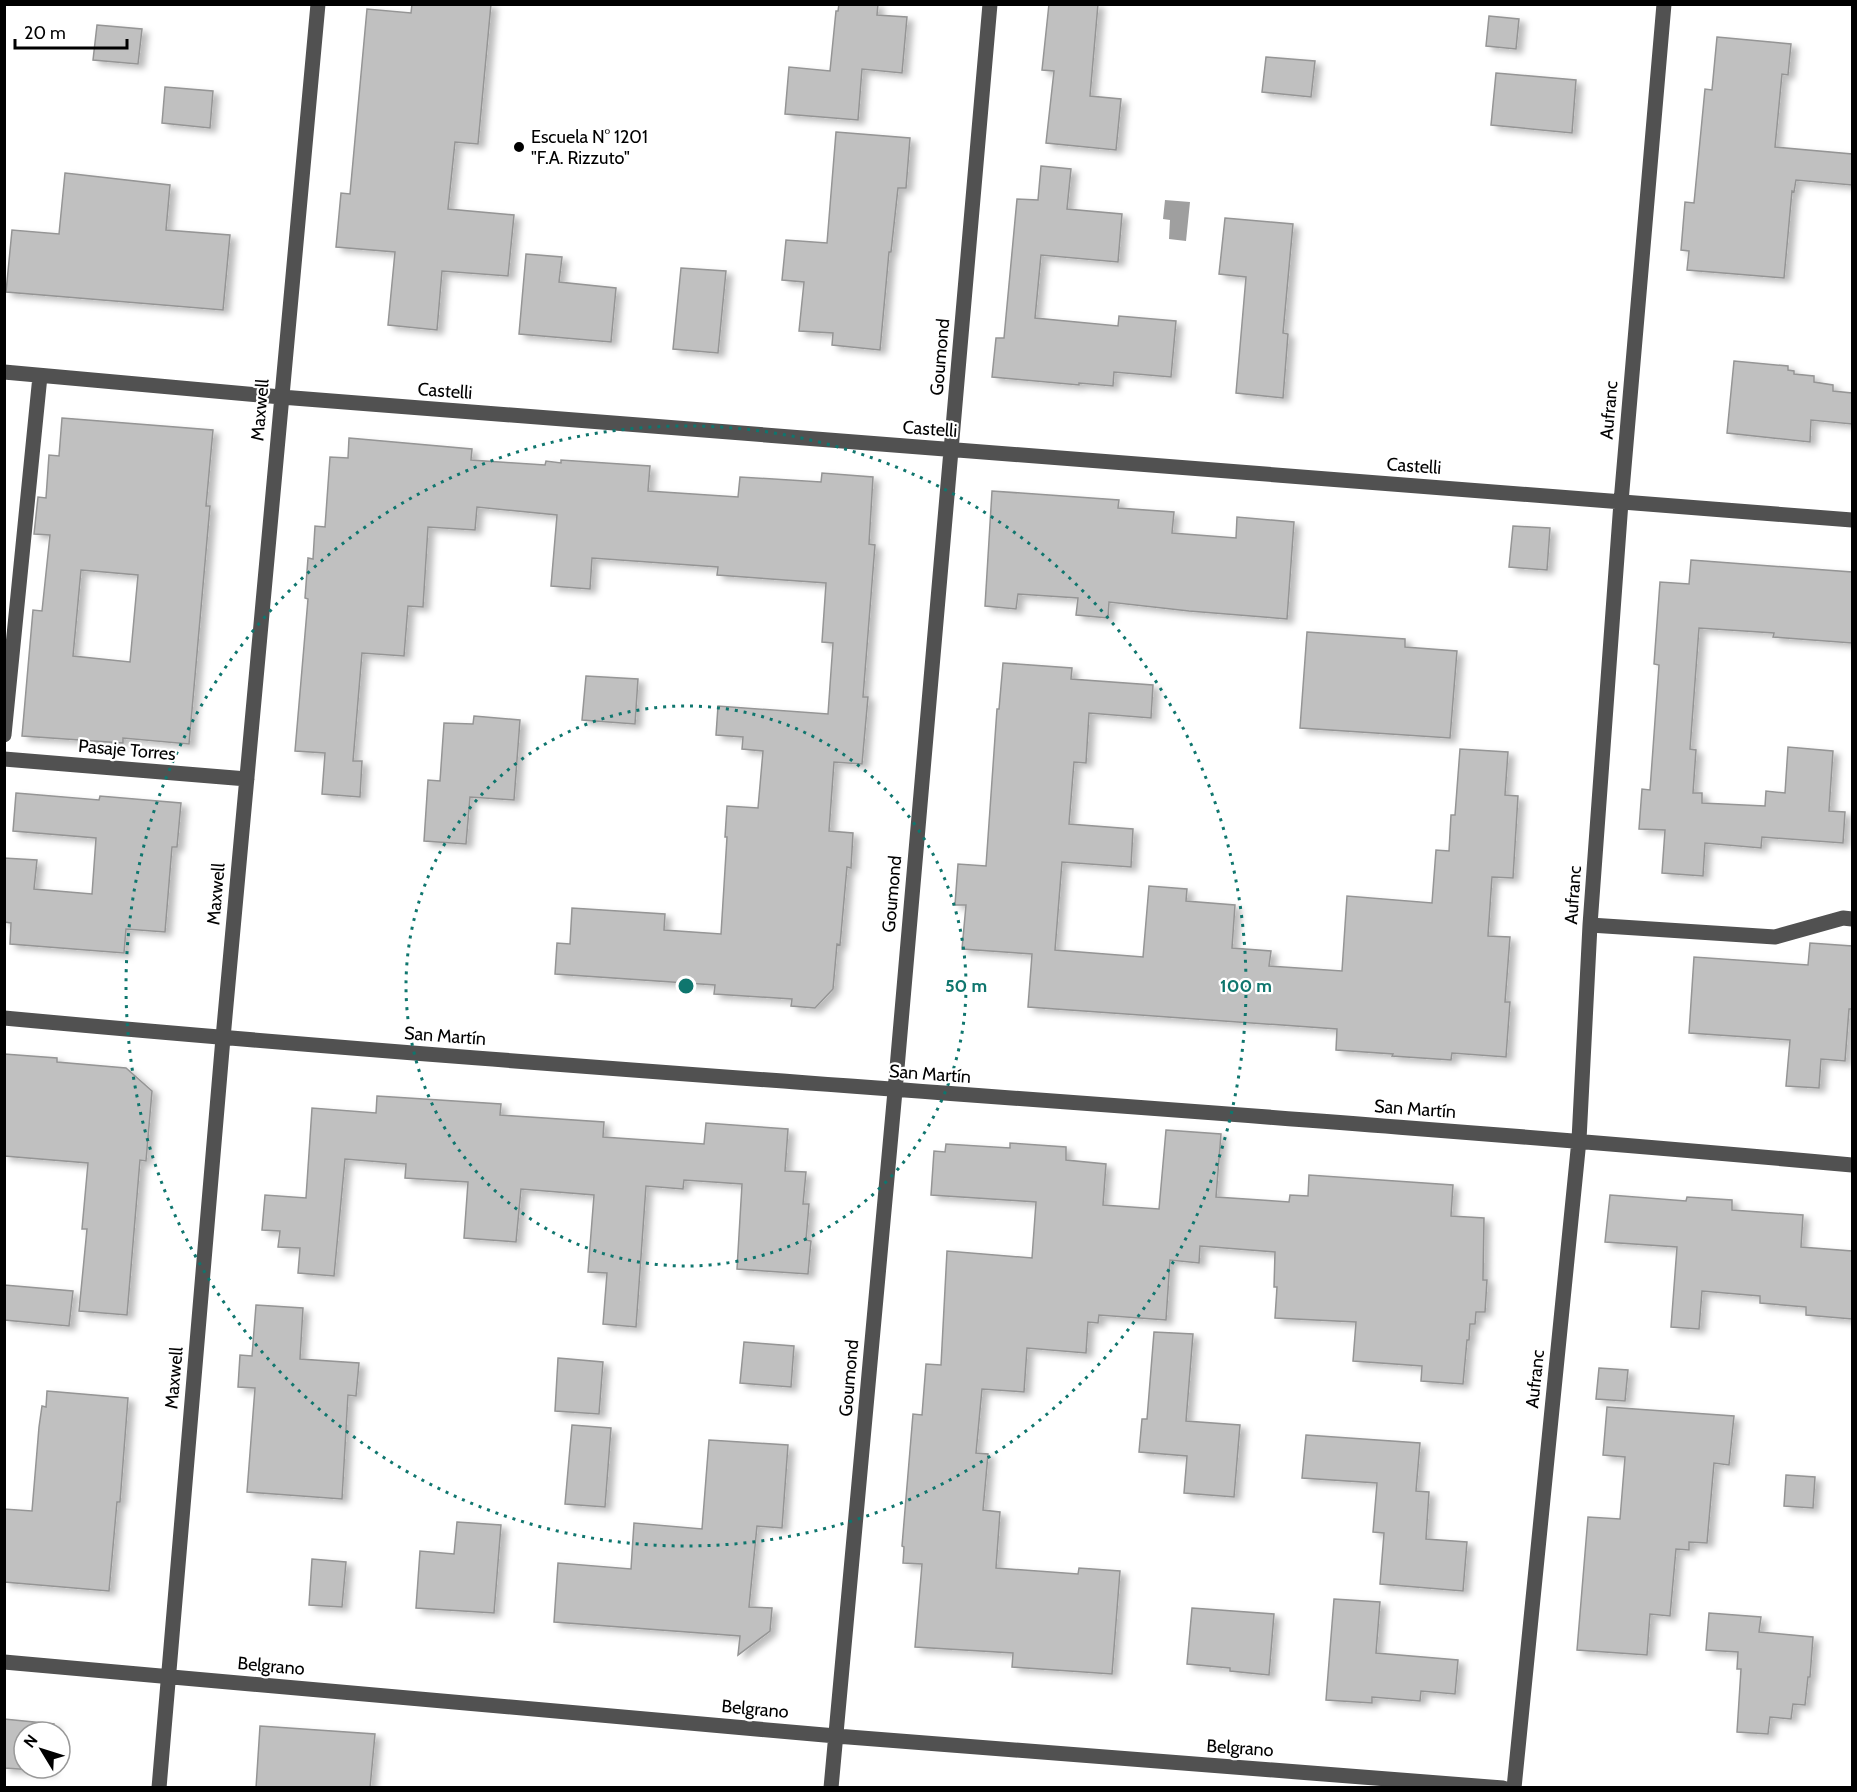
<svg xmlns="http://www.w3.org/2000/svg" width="1857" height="1792" font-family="Cabin,sans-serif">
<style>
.water{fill:#9f9f9f}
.building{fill:#c0c0c0;stroke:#959595;stroke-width:1.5;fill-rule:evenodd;filter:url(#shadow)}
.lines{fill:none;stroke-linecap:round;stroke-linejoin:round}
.minor{stroke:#515151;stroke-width:15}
.ring{fill:none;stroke:#0f766e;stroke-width:3;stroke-dasharray:3 6}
.poi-dot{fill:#000;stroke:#fff;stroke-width:2}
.labels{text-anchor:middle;stroke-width:4.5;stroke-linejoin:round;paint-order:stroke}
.poi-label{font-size:18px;fill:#000;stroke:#fff;text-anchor:start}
.street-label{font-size:18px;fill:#000;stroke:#fff}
.centre{fill:#0f766e;stroke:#fff;stroke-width:3}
.ring-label{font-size:18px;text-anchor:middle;font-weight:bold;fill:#0f766e;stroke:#fff;stroke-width:4.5;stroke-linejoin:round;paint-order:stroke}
</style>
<defs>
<filter id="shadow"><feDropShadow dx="6" dy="4" stdDeviation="3" flood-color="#0004"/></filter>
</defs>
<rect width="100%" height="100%" fill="#fff"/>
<!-- water -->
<path class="water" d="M1165 200 1190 202 1186 241 1169 239 1170 220 1163 219Z"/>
<!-- building -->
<path class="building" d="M412 4H491L478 144 455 142 448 209 514 215 508 276 442 271 437 330 388 325 395 252 336 247 341 193 350 194 367 9 411 13Z
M839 4H878L877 15 907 17 902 73 862 69 858 120 785 114 789 67 830 71 836 11H838Z
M1049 4H1098L1090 96 1121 99 1116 150 1046 143 1054 71 1042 70Z
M1489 16 1519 19 1516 49 1486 46Z
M97 25 142 29 138 64 93 60Z
M1717 37 1791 44 1788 75 1782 74 1775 147 1852 154V185L1796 180 1794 192 1792 191 1784 278 1687 270 1689 251 1681 250 1685 202 1694 203 1705 89 1712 90Z
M1266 57 1315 61 1311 97 1262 92Z
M1496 73 1576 80 1572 133 1491 125Z
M165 87 213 91 210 128 162 123Z
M836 132 910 138 906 188H898L891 252H889L880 350 832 345 833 333 799 331 804 282 782 280 786 240 827 243Z
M1041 166 1071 169 1067 209 1122 214 1118 262 1041 255 1035 318 1118 326 1119 316 1176 321 1171 377 1114 372 1113 386 1079 383V385L992 377 996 338H1004L1017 199 1038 200Z
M65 173 170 185 166 230 230 235 223 310 6 292 12 230 59 234Z
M1225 218 1293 224 1283 333 1288 334 1283 398 1236 393 1246 277 1219 274Z
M526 254 562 257 559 282 616 288 611 342 519 334Z
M681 268 726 271 718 353 673 349Z
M1734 361 1788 366V370L1794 371V374L1814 376V382L1833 385V391L1852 393V424L1811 420 1810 442 1727 433Z
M62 418 213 430 206 506H210L189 744 123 738V743L22 736 33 610 42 611 50 535 34 534 38 497 46 498 49 455 59 456ZM81 570 138 575 130 662 73 656Z
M349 438 472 449 471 460 545 465 546 461 561 463V460L650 466 648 491 738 497 740 477 821 482 822 473 873 477 869 544 875 545 863 697H868L862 764 834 762 829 831 853 833 851 868 847 867 840 945 837 944 833 989 815 1008 791 1006 792 999 714 994 715 985 555 974 557 943 570 944 572 908 665 914 664 930 721 934 727 837H725L727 806 758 808 763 751 742 749 743 737 716 735 718 706 828 714 833 643 822 642 826 583 717 575 718 567 592 558 590 589 551 586 557 515 477 507 475 530 428 527 423 607 408 606 404 656 362 653 353 761H362L360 797 322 794 325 753 295 751 308 599 305 598 308 558 313 559 315 526 325 527 330 457 348 458Z
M992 491 1119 500 1118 508 1174 512 1172 533 1236 538 1237 517 1294 522 1287 619 1189 611 1109 602 1108 618 1076 615 1078 598 1018 594 1016 609 985 606Z
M1513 526 1550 528 1547 570 1509 567Z
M1691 560 1852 572V643L1773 637 1774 633 1699 628 1690 749 1696 750 1693 793H1702V803L1765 806 1766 791 1785 793 1788 747 1833 751 1829 811 1845 812 1843 843 1762 837 1761 848 1705 843 1703 876 1662 873 1665 830 1639 829 1642 789 1650 790 1659 665 1654 664 1660 582 1689 584Z
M1307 632 1405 639V647L1457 651 1450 738 1300 728Z
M1003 663 1072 668 1071 679 1153 685 1151 718 1089 713 1086 763 1074 762 1069 824 1133 829 1131 867 1062 862 1055 950 1143 957 1149 886 1187 889 1186 901 1235 905 1232 948 1271 951 1269 966 1342 971 1347 896 1432 903 1436 850 1449 851 1451 815H1455L1460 749 1508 752 1505 795 1518 796 1513 878 1492 877 1488 936 1510 937 1505 1002H1510L1506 1057 1452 1053 1451 1060 1392 1056 1393 1054 1336 1050 1337 1029 1028 1007 1032 954 962 949 966 905H955L958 864 986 866 997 709H999Z
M586 676 638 679 635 724 582 720Z
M474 716 520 720 514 800 470 797 466 844 424 841 428 780 440 781 444 723 473 724Z
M16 793 99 800 100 796 181 803 177 847H172L165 932 126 929 124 953 10 944 11 923 4 922V858L37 860 34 889 92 894 96 838 13 831Z
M1810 943 1852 946V1009H1849L1845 1061 1821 1059 1819 1088 1786 1086 1790 1040 1689 1033 1694 957 1808 965Z
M4 1054 57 1058V1062L126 1068 152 1091 146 1161 140 1160 127 1315 79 1311 87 1229H82L88 1163 4 1156Z
M377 1096 501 1104 500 1115 604 1122 603 1137 704 1144 706 1123 788 1129 785 1171 806 1172 803 1204H809L806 1240 811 1241 808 1274 737 1269 742 1184 684 1180 683 1189 646 1186 636 1327 603 1324 607 1273 588 1272 594 1195 521 1189 516 1242 464 1238 468 1182 405 1178 406 1164 345 1159 334 1276 298 1273 300 1248 278 1247 280 1231 262 1230 265 1195 306 1198 312 1108 376 1113Z
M1166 1130 1221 1134 1216 1197 1289 1202 1290 1195 1308 1196 1309 1175 1453 1185 1451 1216 1484 1218 1483 1280H1487L1485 1312H1476L1475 1324H1470L1469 1340H1467L1463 1384 1421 1381 1422 1366 1353 1361 1356 1322 1275 1318 1277 1287H1274L1275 1252 1200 1246 1199 1263 1170 1260 1166 1320 1099 1315 1098 1323 1088 1322 1086 1353 1027 1348 1024 1392 982 1389 976 1453 988 1454 983 1510 1000 1512 996 1568 1078 1574 1079 1568 1120 1571 1112 1674 1012 1667 1013 1653 915 1647 922 1564 903 1563 904 1547 902 1546 913 1414 922 1415 926 1364 941 1365 947 1251 1032 1258 1036 1202 931 1195 934 1151 945 1152 946 1144 1010 1148V1143L1066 1147V1160L1106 1164 1103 1205 1159 1209Z
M1610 1195 1686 1201 1687 1197 1732 1200V1210L1803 1215 1801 1247 1852 1251V1319L1806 1315V1307L1760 1303V1296L1702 1291 1699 1329 1671 1327 1677 1247 1605 1242Z
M4 1285 73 1291 69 1326 4 1320Z
M256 1305 303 1308 300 1359 359 1363 356 1396 348 1395 342 1499 247 1492 255 1388 238 1387 240 1355 252 1356Z
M1154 1332 1193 1334 1186 1421 1240 1425 1234 1497 1184 1493 1187 1456 1139 1452 1142 1419H1147Z
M744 1342 794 1346 791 1387 740 1383Z
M558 1358 603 1362 599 1414 555 1411Z
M1599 1368 1628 1370 1625 1401 1596 1399Z
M47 1391 128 1398 120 1502H117L109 1591 4 1582V1509L32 1511 39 1427 42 1406 46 1407Z
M1607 1407 1734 1416 1729 1465 1714 1463 1707 1543 1689 1542V1550L1676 1549 1670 1616 1650 1614 1647 1655 1577 1650 1588 1517 1620 1519 1625 1457 1603 1455Z
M572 1425 611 1428 605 1507 565 1504Z
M1306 1435 1420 1443 1416 1491 1429 1492 1426 1539 1467 1542 1463 1591 1380 1584 1384 1533 1373 1532 1377 1483 1302 1478Z
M709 1440 788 1445 782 1528 757 1526 749 1607 772 1608 770 1631 738 1655 740 1636 554 1622 558 1563 631 1569 634 1523 702 1529Z
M1786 1475 1815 1477 1813 1508 1784 1506Z
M457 1522 501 1525 494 1613 416 1608 420 1551 454 1554Z
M312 1559 346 1562 342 1607 309 1605Z
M1334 1599 1380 1602 1376 1653 1458 1660 1455 1694 1421 1691 1420 1701 1372 1697V1703L1326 1700Z
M1192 1608 1274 1614 1269 1675 1230 1671V1668L1187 1664Z
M1709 1613 1761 1617 1759 1632 1813 1637 1810 1677H1808L1805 1705 1793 1704 1791 1719 1770 1717 1768 1734 1737 1732 1741 1669H1737L1738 1652 1706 1650Z
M4 1719 54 1724V1732H24V1768H51L50 1771 4 1768Z
M260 1726 375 1734 370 1788H256Z"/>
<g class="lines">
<!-- minor -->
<path class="minor" d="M4 372 281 397 1852 520
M4 735 40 376
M4 759 247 779
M1590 925 1775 937 1843 918 1852 919
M4 1018C620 1075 1237 1109 1852 1165
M4 1662 836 1736 1503 1788
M159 1788 223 1038 318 4
M831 1788 895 1091 990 4
M1514 1788 1579 1140 1590 925 1621 502 1664 4"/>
</g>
<!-- distance rings -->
<g class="ring">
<circle cx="686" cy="986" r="280"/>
<circle cx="686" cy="986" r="560"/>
</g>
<!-- markers -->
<circle class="poi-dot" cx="519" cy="147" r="6"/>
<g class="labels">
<!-- poi labels -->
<g class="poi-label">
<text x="531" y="143">Escuela N° 1201<tspan x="531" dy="21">"F.A. Rizzuto"</tspan></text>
</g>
<!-- street labels -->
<g class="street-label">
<text transform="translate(940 357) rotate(-85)" y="6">Goumond</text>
<text transform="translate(445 391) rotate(4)" y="6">Castelli</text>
<text transform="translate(260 410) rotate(-85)" y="6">Maxwell</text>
<text transform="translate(1609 410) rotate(-85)" y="6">Aufranc</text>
<text transform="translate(930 429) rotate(4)" y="6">Castelli</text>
<text transform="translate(1414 466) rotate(4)" y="6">Castelli</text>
<text transform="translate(127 750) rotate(5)" y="6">Pasaje Torres</text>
<text transform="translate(216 894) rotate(-85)" y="6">Maxwell</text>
<text transform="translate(892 894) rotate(-85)" y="6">Goumond</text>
<text transform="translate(1573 895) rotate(-86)" y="6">Aufranc</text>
<text transform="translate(445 1036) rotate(4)" y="6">San Martín</text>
<text transform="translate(930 1074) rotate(4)" y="6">San Martín</text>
<text transform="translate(1415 1109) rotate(4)" y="6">San Martín</text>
<text transform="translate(174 1378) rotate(-85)" y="6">Maxwell</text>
<text transform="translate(849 1378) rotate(-85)" y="6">Goumond</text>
<text transform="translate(1535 1379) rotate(-84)" y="6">Aufranc</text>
<text transform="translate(271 1666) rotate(5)" y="6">Belgrano</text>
<text transform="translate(755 1709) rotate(5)" y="6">Belgrano</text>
<text transform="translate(1240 1748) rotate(4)" y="6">Belgrano</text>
</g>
</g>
<circle cx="686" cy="986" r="9" class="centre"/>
<g class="ring-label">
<text x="966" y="992">50 m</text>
<text x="1246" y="992">100 m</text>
</g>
<!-- border -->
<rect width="1857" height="1792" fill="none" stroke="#000000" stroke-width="12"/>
<!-- north arrow -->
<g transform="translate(42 1750) rotate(308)"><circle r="28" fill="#ffffff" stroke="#999999" stroke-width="1.5"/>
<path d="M0-4.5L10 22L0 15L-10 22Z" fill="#000000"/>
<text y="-9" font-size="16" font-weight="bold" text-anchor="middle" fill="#000000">N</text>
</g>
<!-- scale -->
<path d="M15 39v9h112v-9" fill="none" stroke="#000000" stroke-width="3"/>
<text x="24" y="39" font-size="18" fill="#000000" stroke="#ffffff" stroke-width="4.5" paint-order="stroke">20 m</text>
</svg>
